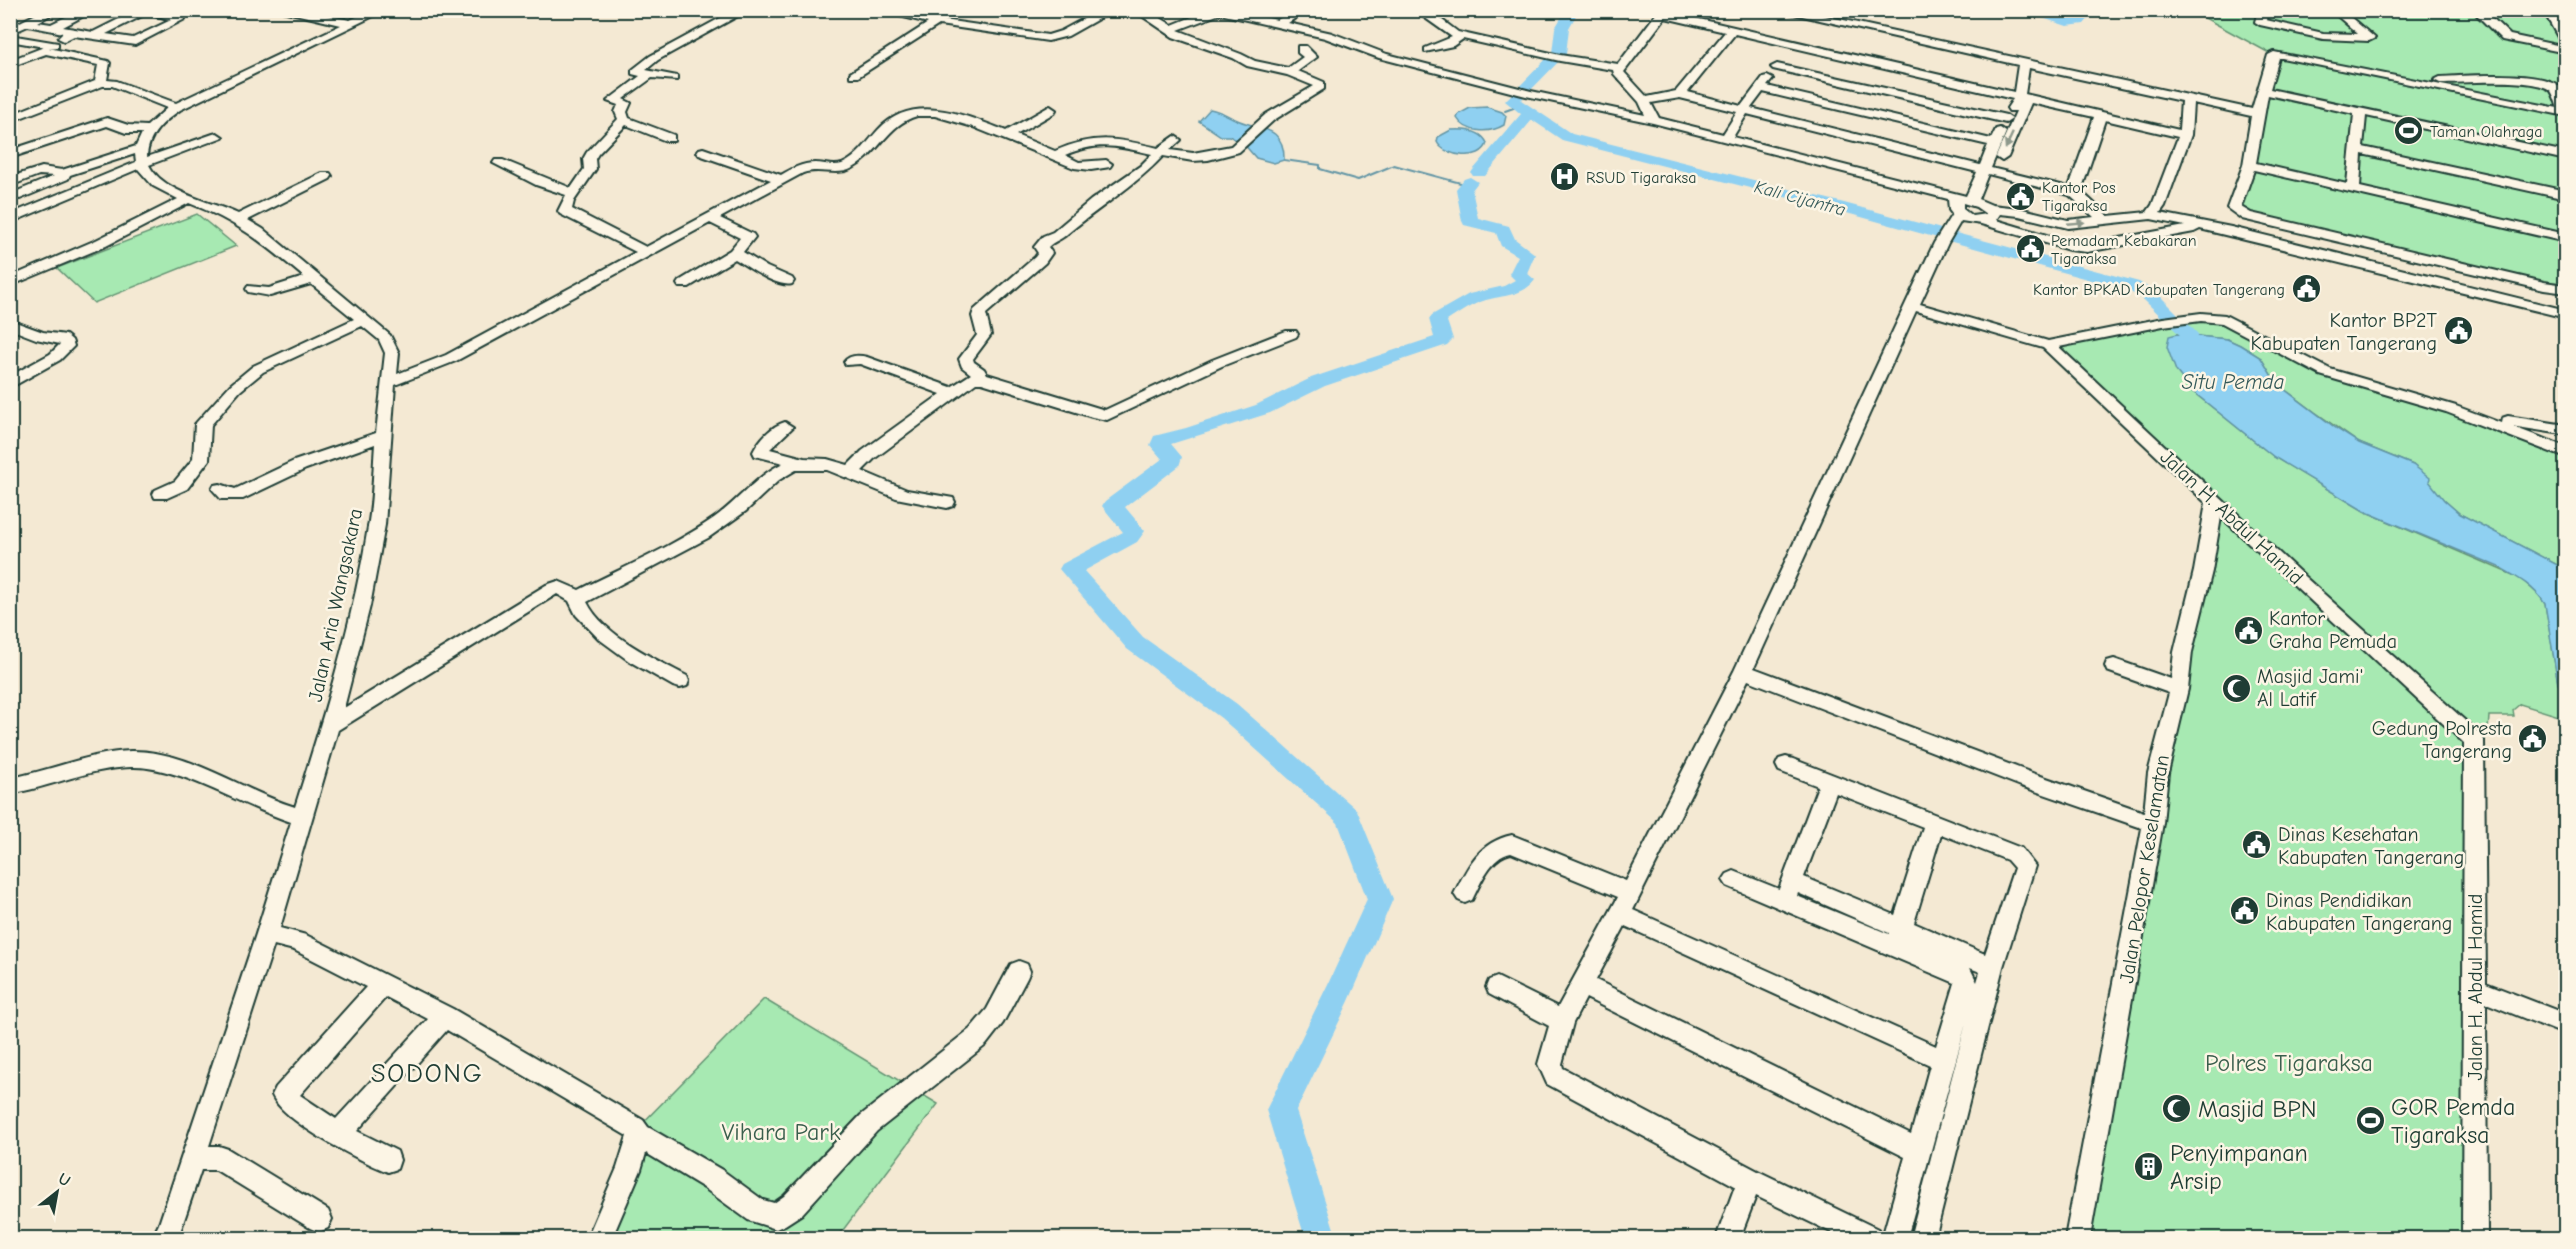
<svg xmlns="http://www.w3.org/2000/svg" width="2576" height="1249" font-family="'Comic Neue',sans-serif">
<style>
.green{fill:#a7e9b2;stroke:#639373;stroke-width:1.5}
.water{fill:#8fd0f1;stroke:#6295a5;stroke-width:1.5}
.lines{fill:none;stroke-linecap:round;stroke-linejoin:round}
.stream{stroke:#6295a5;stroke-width:2}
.river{fill:#8fd0f1;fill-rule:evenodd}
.minor-casing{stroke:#1f3d34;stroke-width:4}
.minor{fill:#fcf5e5;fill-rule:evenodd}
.oneway{fill:#8e998c}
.labels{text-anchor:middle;stroke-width:5;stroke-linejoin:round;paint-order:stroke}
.far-poi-label{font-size:16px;fill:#1f3d34;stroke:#fcf5e5;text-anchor:start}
.far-water-label{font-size:18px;font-style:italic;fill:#355a5a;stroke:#fcf5e5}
.poi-label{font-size:20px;fill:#1f3d34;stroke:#fcf5e5;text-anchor:start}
.street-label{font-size:20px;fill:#1f3d34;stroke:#fcf5e5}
.water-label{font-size:21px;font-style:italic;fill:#355a5a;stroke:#fcf5e5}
.near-park-label{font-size:24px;fill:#3a5f4d;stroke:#fcf5e5}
.near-poi-label{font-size:24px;fill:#1f3d34;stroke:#fcf5e5;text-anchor:start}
.near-quarter-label{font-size:27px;letter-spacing:1.5px;fill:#1f3d34;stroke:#fcf5e5}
</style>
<rect width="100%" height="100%" fill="#f4e9d3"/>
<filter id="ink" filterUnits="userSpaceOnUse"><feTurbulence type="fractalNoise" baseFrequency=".0167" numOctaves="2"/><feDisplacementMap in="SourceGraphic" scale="12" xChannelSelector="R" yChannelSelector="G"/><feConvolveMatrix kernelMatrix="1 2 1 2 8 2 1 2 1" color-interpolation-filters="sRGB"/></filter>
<g filter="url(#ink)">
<!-- green -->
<path class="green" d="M2192 11H2565V289L2247 216 2234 208 2273 55Z
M197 214 236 246 94 303 57 268Z
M2211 317 2325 372 2406 394 2565 453V569L2460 514 2444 500 2413 465 2359 443 2315 412 2276 383 2261 358 2240 345 2227 339 2177 334 2192 391 2274 457 2364 511 2520 578 2541 597 2545 604 2558 683 2565 692V718L2520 704 2513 710 2514 716H2489L2488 732 2472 738 2464 736V1238H2084L2127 957 2215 501 2048 345Z
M764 999 938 1104 837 1238H607L638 1168 630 1136Z"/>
<!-- water -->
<path class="water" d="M1487 107 1502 112 1506 116 1504 125C1491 133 1466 134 1457 118L1459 114 1470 108Z
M1210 109C1221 111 1226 115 1235 119 1257 130 1285 124 1284 160L1274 163 1256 158 1243 143 1229 136H1221L1199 121Z
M1451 130C1464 129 1481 130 1487 143 1482 162 1444 157 1437 142L1438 137Z
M2177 334 2227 339 2240 345 2261 358 2276 383 2337 429 2359 443 2413 465 2430 478 2429 481 2444 500 2460 514 2565 569V692L2558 684 2545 604C2535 587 2517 577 2501 568L2364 511 2274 457 2192 391 2176 371 2167 347 2169 336Z"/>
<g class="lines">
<!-- stream -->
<path class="stream" d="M1505 111 1519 106
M1284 160 1320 165V169L1358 180 1394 165 1468 185"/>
<!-- river -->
<path class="river" d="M1566 10H1579L1569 28 1566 54 1521 100 1572 134 1844 203 2139 282 2156 292 2199 335 2196 339H2184L2144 300 2127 290 1832 209 1562 140 1532 120 1485 176H1473L1471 173 1473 170 1521 114 1505 101 1552 53 1555 28Z
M2018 10H2041L2067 18 2075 17 2082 10H2096L2084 24 2067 26Z
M1470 177 1478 182 1472 190 1478 218 1509 226 1515 239 1535 254 1527 273 1535 280C1523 296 1504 295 1486 300 1472 304 1459 313 1447 321L1453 339 1447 345 1325 386 1270 413 1171 444 1182 457 1179 466 1125 507 1145 531 1137 542 1084 571 1143 637 1237 704 1357 810 1393 899 1349 1001 1296 1111 1337 1238H1305L1266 1110 1328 984 1367 899 1338 823 1221 718 1127 649 1059 569 1062 564 1123 532 1102 506 1105 501 1162 459 1150 445 1154 436 1186 428 1256 405 1311 378 1434 337 1429 319 1432 315 1469 294 1504 286 1515 280 1509 274 1518 256 1501 246 1496 233 1464 225 1462 221 1456 189 1464 179Z"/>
<defs>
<path id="minor" d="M44 10H59L38 22 51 24 80 10H95L63 27 93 32 137 10H163L185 19 135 45 74 36 64 41 58 38 63 33 28 26 10 34V27ZM148 13 171 20 133 38 106 34Z
M278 10H301L350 20 371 10H386L180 110C163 122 148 135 147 157L213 134 217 133 223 137 149 165C162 192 212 202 238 214L322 173H330L332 176 330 179 248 220 263 229 390 335 399 353 397 374 446 355 636 252 560 214 558 211 566 195 536 185 493 163 495 160H503L571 188 584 169 583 159 587 152 618 119 615 112 618 105 607 101 640 76 632 74V70L650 56 735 10H749L658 60 646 70 677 76V80L652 78 623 99 631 103 627 112 629 118 674 135V141H666L626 125 598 154 595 159 596 169 574 201 572 209 646 247 771 180 699 155 697 152 699 149 703 148 781 175C791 169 802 163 815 163 824 163 833 167 842 164 857 158 868 141 878 130 913 92 965 115 1006 131L1050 106 1056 110 1054 113 1016 135 1055 151C1095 134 1117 138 1158 148L1175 136 1181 140 1170 150 1193 153 1231 146 1266 114 1314 86 1287 75 1247 66 1233 58 1173 37 1142 16 1122 10 1149 11 1172 25 1209 10H1234L1277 20 1295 10H1307L1288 23 1332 33 1387 54 1531 91 1645 115 1639 102 1614 74 1613 70 1560 61 1463 39 1453 46 1425 52V48L1452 37 1414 10H1429L1458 32 1560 55 1618 64 1659 10H1670L1669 12 2014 92 2018 65 1776 10H1798L2252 109 2268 55 2274 52 2558 108C2556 103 2554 95 2551 91 2537 77 2461 83 2440 83L2434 80 2440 77C2465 76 2548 69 2562 89 2568 97 2566 108 2566 116L2282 58H2279L2270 89 2566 152V160L2366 116 2363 147 2566 191V199L2362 154 2360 187 2566 234V242L2254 170 2241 207 2251 213 2544 282 2566 285V293L2544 290 2242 219 2227 208 2243 165 2251 116 2193 103 2191 135 2165 206 2160 213 2231 227 2566 310V318L2200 229 2194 232 2087 252 2069 250 1981 224 1961 221 1948 243 1920 304 2048 341 2163 318 2201 313 2225 315 2330 369 2456 406 2501 423 2502 418 2508 416 2566 425V433L2562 434 2511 426 2566 447V458L2446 412 2320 375 2222 323 2201 321 2163 326 2059 347 2305 577 2481 735 2484 740 2486 983 2566 1014V1035L2486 1003 2487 1238H2462L2464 743 2221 517 2212 571 2192 652 2188 689 2168 773 2163 823 2090 1238H2065L2142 828 2021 786 1748 680 1633 910 1936 1046 1955 983 1727 886 1723 880 1727 874 1734 871 1779 889 1818 786 1779 771 1776 765 1779 759 1786 757 1793 759 2021 848 2035 866 2003 967 1935 1238H1910L1966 1023 1907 1238H1882L1905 1157 1586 998 1573 1023 1562 1064 1563 1068 1758 1171 1878 1229 1881 1238H1843L1756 1196 1740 1238H1716L1735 1186 1547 1084 1538 1064 1549 1026 1489 994 1486 987 1489 980 1497 977 1558 1007 1618 897 1511 853C1490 857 1481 883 1472 900L1465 903 1458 900 1454 894C1468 866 1479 842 1512 835L1626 881 1734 671 1934 243 1952 214 1949 210 1948 199 1653 123 1526 96 1379 58 1325 38 1220 14 1178 30 1241 54 1255 61 1288 68 1303 57 1298 53V46H1306L1317 57 1298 71 1324 82V89L1274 120 1239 152 1208 160 1193 161 1163 156C1135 186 1098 208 1067 234 1061 240 1054 241 1048 247L1052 253 1045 263 986 314 991 335 973 359 974 362 984 369 987 374 1105 410 1212 360 1286 331H1296L1298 334 1296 337 1222 366 1107 420 1092 417 982 383H976L874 459 862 471 907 490 953 498 955 502 953 506 947 508 896 498 827 470H796L779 480 746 511 708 538 587 602C603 635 655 659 687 676L689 681 687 686 680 688 673 686 629 661 599 639 576 615 569 601 557 594 338 730 280 928 306 935 453 1009 643 1120 648 1127 722 1170 763 1200 774 1203 784 1196 861 1115 970 1029 987 1009 1011 964 1019 961 1027 964 1030 971 1027 978 1003 1023 986 1045 877 1131 802 1214 785 1225 776 1229 748 1220 704 1188 646 1153 641 1170 612 1238H587L617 1168 627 1136 447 1030 357 1131 397 1151 400 1160 397 1169 388 1172C359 1160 284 1123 272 1095L276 1087 366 987 294 950 274 945 209 1146H219L228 1149 328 1210 332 1219 328 1228 319 1232 310 1228 216 1170H201L178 1238H152L159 1224 256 934 291 822C243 807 179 765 131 767 90 768 51 787 10 794V778C51 771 90 752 131 751 189 750 242 791 295 807 324 715 353 622 368 527 373 500 373 471 375 444L306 469 243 499H221L212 489 214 485 220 484 235 489 294 461 376 433 385 353 379 340 362 326 263 372 240 391 211 425 209 460 187 489 167 498H155L153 494 155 490 175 481 193 459 195 424 230 385 253 366 354 319 311 284 270 296 248 292 246 289 248 286 269 288 304 277C263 243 240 223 189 203L106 246 10 286V277L96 240 178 199 153 186 138 169 10 223V214L136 162 135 154 70 175 68 179 20 199 15 198 14 195 15 192 54 176 39 175 10 186V177L42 167 62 170 136 146 142 133H126L107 126 10 158V150L107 118 128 125 147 126 167 108 112 86H103L10 122V115L95 81 98 65 46 54 10 67V60L44 47 10 41V35L58 43V47L49 48 108 61 110 63 107 80 117 81 176 103 341 25ZM1665 18 1725 32 1676 91 1647 97 1624 72ZM1735 34 2013 99 2007 108 2009 111H2016L1996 157 2002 161 2008 157 2031 103 2094 117 2069 187 1991 168 2006 132 2000 128 1996 129 1991 139 1767 86 1773 79 1767 76 1763 77 1741 106 1688 92ZM2029 68 2181 101 2179 130 2025 94ZM1763 92 1988 145 1980 165 1751 108ZM2268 95 2354 114 2347 184 2256 163ZM1680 98 1737 112 1723 134 1659 118 1651 103ZM1747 114 1977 172 1966 196 1962 195 1733 137ZM917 116H935L973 127 1074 168 1091 170 1110 167 1112 164 1106 160 1079 162 1065 155C1098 141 1117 146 1152 154L1140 166 1091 200 1053 232 1043 236 1034 247 1038 253 1035 257 974 310 972 316 977 335 959 359 962 367 971 374 951 387 867 357C859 355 849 355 844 362L846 365 860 364 941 394 862 451 848 465 827 459 804 458 770 449 793 427 785 422C771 426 759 440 753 452L755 456 783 463C757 475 738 501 714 518 672 547 624 567 579 590L558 581 546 585 344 708 370 606 385 525 395 385 456 361 710 223 740 238 730 250 679 281 677 284 679 287H689L735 259C748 267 777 288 792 284L794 281 792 278 767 267 743 252 755 237 753 234 720 218 803 173C820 167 837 177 853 168 879 154 888 124 917 116ZM2105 120 2178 137 2152 205 2147 212 2108 216 2081 191ZM1988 174 2069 195 2094 217 2068 220 2019 208 1992 205 1978 199ZM1963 203 1976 207 1986 214 1972 216 1963 209ZM2000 214 2019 216 2068 228 2151 219 2185 226 2087 244 2070 242 1996 220ZM1916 311 2043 348 2206 503 2194 571 2174 652 2171 679 2114 659 2107 661 2105 666 2107 671 2169 693 2148 773 2144 812 2035 774 1754 668ZM1836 793 1923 827 1895 915 1804 877ZM1941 834 2007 860 2014 868 1985 954 1914 923ZM1798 893 1889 933V934L1797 896ZM1625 926 1930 1065 1911 1134 1596 980ZM1970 968 1980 972 1977 982ZM386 997 428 1019 336 1119 300 1095Z
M875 10H898L937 19 1048 35 1061 31 1100 10H1121L1100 18 1068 36 1048 41 939 25 858 77H850V73L928 23Z
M2258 10H2268L2266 20 2323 33 2358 34 2334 13 2342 10 2375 38 2369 41 2323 39 2260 25 2255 22Z
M2472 10H2484L2510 35 2566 47V53L2502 40Z
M2543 10H2554L2566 31V44L2560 41Z
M1777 64 2006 115 2012 119 2006 123 1773 69 1771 67Z
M10 320 43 332 66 335 72 340 74 346 60 360 10 388V376L50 354 60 344 36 339 10 329Z"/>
</defs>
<!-- minor casing -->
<use href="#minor" class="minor-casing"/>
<!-- minor -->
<use href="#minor" class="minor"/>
</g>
<!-- one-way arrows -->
<defs><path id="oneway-solid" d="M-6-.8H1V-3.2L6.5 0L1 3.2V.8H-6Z" transform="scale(1.5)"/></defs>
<g class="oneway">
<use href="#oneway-solid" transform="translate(2009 141) rotate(115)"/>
<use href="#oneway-solid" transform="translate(2076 223) rotate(-5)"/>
</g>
</g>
<!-- icons -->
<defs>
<symbol id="stadium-disc" viewBox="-11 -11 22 22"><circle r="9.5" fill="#1f3d34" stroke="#fcf5e5"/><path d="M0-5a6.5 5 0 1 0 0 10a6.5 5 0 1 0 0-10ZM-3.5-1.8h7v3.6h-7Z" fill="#fff"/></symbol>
<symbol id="hospital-disc" viewBox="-11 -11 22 22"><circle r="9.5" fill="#1f3d34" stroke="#fcf5e5"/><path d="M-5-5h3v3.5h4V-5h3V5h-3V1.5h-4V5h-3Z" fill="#fff"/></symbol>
<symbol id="civic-disc" viewBox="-11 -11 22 22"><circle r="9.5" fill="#1f3d34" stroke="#fcf5e5"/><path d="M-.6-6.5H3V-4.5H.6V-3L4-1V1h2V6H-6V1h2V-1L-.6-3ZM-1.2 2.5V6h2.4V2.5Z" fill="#fff"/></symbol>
<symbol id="mosque-disc" viewBox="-11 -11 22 22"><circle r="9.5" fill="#1f3d34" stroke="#fcf5e5"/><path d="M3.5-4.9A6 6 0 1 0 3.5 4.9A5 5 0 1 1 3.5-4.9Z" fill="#fff"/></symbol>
<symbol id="building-disc" viewBox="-11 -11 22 22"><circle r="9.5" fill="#1f3d34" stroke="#fcf5e5"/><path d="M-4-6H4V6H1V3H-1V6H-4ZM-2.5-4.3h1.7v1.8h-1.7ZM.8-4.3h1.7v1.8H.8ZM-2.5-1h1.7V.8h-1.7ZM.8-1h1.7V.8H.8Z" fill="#fff"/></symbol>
</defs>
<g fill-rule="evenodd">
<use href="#stadium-disc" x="2392" y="114" width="33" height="33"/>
<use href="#hospital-disc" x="1548" y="160" width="33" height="33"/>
<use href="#civic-disc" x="2004" y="180" width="33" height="33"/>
<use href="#civic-disc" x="2014" y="232" width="33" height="33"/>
<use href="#civic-disc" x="2290" y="272" width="33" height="33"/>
<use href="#civic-disc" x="2442" y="314" width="33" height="33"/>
<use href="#civic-disc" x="2232" y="614" width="33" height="33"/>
<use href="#mosque-disc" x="2220" y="672" width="33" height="33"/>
<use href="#civic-disc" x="2516" y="722" width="33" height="33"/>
<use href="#civic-disc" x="2240" y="828" width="33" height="33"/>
<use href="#civic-disc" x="2228" y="894" width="33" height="33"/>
<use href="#mosque-disc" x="2160" y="1092" width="33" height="33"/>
<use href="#stadium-disc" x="2354" y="1104" width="33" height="33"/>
<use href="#building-disc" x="2132" y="1150" width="33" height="33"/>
</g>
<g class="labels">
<!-- far-poi labels -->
<g class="far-poi-label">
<text x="2430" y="137">Taman Olahraga</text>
<text x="1586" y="183">RSUD Tigaraksa</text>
<text x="2042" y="193">Kantor Pos<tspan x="2042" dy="18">Tigaraksa</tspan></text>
<text x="2051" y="246">Pemadam Kebakaran<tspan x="2051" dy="18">Tigaraksa</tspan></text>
<text x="2285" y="295" text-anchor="end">Kantor BPKAD Kabupaten Tangerang</text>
</g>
<!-- far-water labels -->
<g class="far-water-label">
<text transform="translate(1800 198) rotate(15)" y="6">Kali Cijantra</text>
</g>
<!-- poi labels -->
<g class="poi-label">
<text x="2437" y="327" text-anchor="end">Kantor BP2T<tspan x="2437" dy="23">Kabupaten Tangerang</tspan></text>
<text x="2269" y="625">Kantor<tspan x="2269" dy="23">Graha Pemuda</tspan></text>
<text x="2257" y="683">Masjid Jami'<tspan x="2257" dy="23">Al Latif</tspan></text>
<text x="2512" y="735" text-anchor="end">Gedung Polresta<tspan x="2512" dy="23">Tangerang</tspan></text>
<text x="2278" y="841">Dinas Kesehatan<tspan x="2278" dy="23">Kabupaten Tangerang</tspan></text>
<text x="2266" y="907">Dinas Pendidikan<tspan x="2266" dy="23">Kabupaten Tangerang</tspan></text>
</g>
<!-- street labels -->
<g class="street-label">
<text transform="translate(2232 517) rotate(43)" y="7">Jalan H. Abdul Hamid</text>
<text transform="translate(335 605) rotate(-78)" y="7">Jalan Aria Wangsakara</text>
<text transform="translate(2144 869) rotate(-81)" y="7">Jalan Pelopor Keselamatan</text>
<text transform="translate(2475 987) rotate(-90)" y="7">Jalan H. Abdul Hamid</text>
</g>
<!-- water labels -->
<g class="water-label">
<text x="2233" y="389">Situ Pemda</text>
</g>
<!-- near-park labels -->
<g class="near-park-label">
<text x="2289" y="1071">Polres Tigaraksa</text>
<text x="781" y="1140">Vihara Park</text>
</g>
<!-- near-poi labels -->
<g class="near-poi-label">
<text x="2391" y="1115">GOR Pemda<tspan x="2391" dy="28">Tigaraksa</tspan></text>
<text x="2198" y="1117">Masjid BPN</text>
<text x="2170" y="1161">Penyimpanan<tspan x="2170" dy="28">Arsip</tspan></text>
</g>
<!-- near-quarter labels -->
<g class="near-quarter-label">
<text x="427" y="1082">SODONG</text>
</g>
</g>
<!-- margin -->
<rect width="2576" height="1249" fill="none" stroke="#fcf5e5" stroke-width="36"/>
<rect x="18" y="18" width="2540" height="1213" fill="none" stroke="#1f3d34" stroke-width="2" filter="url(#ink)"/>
<!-- north arrow -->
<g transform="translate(57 1192) rotate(31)" stroke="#fcf5e5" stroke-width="4.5" paint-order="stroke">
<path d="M0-4.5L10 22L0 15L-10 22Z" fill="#1f3d34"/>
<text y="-9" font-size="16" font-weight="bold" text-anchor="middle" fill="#1f3d34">U</text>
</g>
</svg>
